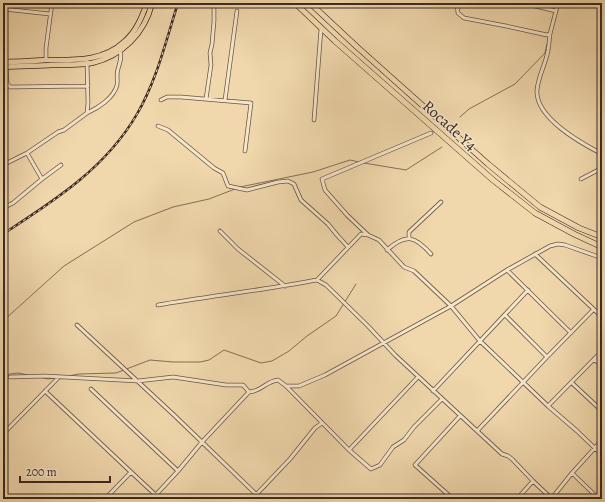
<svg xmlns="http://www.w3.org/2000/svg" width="605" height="502" font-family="Alegreya,serif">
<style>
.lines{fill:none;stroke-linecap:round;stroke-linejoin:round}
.stream{stroke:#836e59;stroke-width:1}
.minor-casing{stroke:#695545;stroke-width:4.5}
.primary-casing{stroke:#3c2a23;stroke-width:6}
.trunk-casing{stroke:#3c2a23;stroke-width:6}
.minor{stroke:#f5e5c9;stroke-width:3}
.primary{stroke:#f0d7ac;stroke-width:4.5}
.trunk{stroke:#f0d7ac;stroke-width:5}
.rail-casing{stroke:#3c2a23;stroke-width:2.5}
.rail{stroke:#f5e5c9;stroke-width:1;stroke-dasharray:3;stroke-linecap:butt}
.labels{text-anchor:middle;stroke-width:3;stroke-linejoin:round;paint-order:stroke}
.street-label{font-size:16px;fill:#3c2a23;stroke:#f5e5c9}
</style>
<rect width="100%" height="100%" fill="#f0d7ac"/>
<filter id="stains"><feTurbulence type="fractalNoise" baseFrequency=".005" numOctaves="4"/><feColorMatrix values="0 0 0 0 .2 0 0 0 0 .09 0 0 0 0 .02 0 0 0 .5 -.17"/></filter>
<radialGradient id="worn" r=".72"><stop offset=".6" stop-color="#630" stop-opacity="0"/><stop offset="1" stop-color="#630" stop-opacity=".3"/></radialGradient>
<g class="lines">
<!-- stream -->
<path class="stream" d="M460 117 469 109 515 84 545 53 547 44
M364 163 406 170 442 147
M240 187 313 172 350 160 359 162
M3 321 64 266 134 222 173 207 209 199 235 189
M3 375 18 373 28 375
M68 376 79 374 116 373 150 360 173 362H200L209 360 224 350 261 363 272 361 289 351 307 336 336 316 356 284
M39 377 48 379 55 378"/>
<defs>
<path id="minor" d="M450 3 457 5
M457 3 458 13 464 18 506 26 547 35 550 34 558 3
M523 3 556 11
M3 9 50 14
M550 34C549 41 549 48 547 55 544 67 538 78 537 90 535 118 581 143 602 154
M46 60V48L52 3
M6 67 7 83 10 87 88 86
M206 99 211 65 210 53 212 44 214 21V9L212 4
M161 100 167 97H181L251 103 245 151
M225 100 237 11
M87 113C98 108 114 98 117 85 118 80 116 75 118 69 120 62 122 58 120 51
M314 120 321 29
M158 126 168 130 214 168 223 173 228 186 247 190 278 182 288 181 294 184 301 200 328 224 337 235 348 247
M27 153 42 179
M3 165 27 153 58 132 64 130 87 113 88 103 87 62
M581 179 602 168
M3 208 13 203 42 179 61 165
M220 231 238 249 285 286
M368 235 347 215 325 190 322 179 431 133
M409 238V232L441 202
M387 250C406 233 415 236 431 254
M535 254 602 317
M507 270 571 333
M317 280 361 234 368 235 379 240 404 267 414 271 451 306 480 341 548 406 577 431 602 455
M158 305C211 296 264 290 317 280L326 285 368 326 395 355 502 454 508 456 512 459 533 481 552 499
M505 315 547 357
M77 325 175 416 261 499
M594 359 602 366
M10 377 45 376 138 381 173 377 226 385H243L249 392
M572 383 602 411
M286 386 349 450 418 377
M91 389 178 471
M45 391 131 472
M433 391 528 290
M548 406 602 351
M477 431 547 357 593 310
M3 434 59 377
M349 450 371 469 380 465 393 447 404 440 414 427 442 399
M572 473 599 499
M3 494 8 499
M552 498 572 473 602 440
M105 499 131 472 160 499
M152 499 178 471 202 442 249 392C263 391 264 382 278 380L286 386H299L325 375 451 306 507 270 550 246 558 244 565 245 602 258
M252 499 290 459 315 428 322 423
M453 499 415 465 460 416
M517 499 533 481"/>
<path id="primary" d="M3 62C17 62 32 61 46 60 73 60 103 62 124 42 136 32 142 17 147 3
M3 67C19 66 36 66 52 65 65 65 79 65 92 63 122 56 145 33 152 3"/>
<path id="trunk" d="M295 3 335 41 493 180 535 213 574 234 602 247
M310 3 356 46 488 164 540 207 579 228 602 237"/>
</defs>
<!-- minor casing -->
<use href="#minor" class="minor-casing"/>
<!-- primary casing -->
<use href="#primary" class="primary-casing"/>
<!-- trunk casing -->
<use href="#trunk" class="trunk-casing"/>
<!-- minor -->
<use href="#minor" class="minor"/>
<!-- primary -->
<use href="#primary" class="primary"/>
<!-- trunk -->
<use href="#trunk" class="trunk"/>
<defs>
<path id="rail" d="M3 234C54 201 106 168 137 114 157 80 166 40 178 3"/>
</defs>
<!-- rail casing -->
<use href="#rail" class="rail-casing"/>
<!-- rail -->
<use href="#rail" class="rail"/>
</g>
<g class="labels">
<!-- street labels -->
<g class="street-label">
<text transform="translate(450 125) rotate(42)" y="6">Rocade Y4</text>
</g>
</g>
<!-- margin -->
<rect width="605" height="502" fill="none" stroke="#f0d7ac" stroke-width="16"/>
<rect x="4" y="4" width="597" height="494" fill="none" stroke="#3c2a23" stroke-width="2"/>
<rect x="8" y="8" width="589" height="486" fill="none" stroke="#3c2a23"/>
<!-- scale -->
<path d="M20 476v6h90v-6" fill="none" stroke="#3c2a23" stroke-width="2"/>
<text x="26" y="476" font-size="12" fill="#3c2a23" stroke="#f5e5c9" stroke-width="3" paint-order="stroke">200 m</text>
<rect width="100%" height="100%" filter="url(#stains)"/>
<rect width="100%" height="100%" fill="url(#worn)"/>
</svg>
